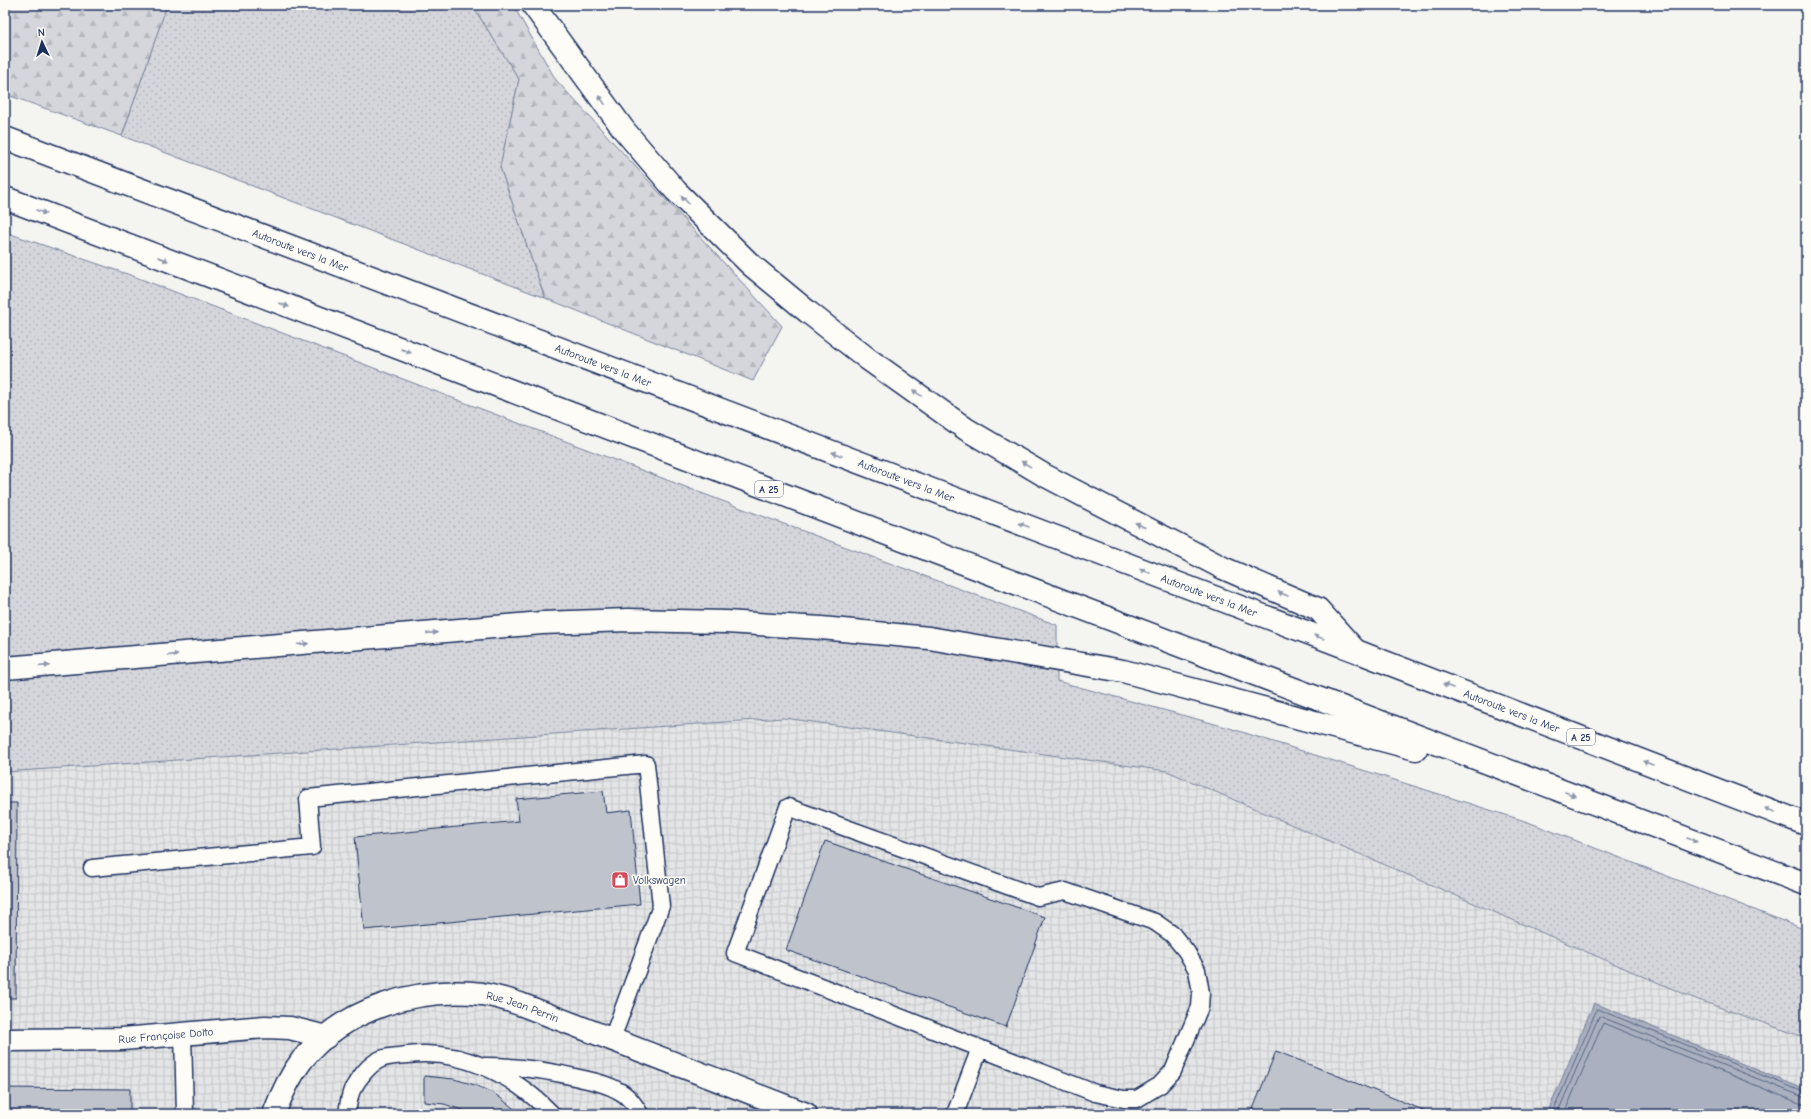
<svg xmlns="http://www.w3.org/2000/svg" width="1811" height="1119" font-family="'Comic Neue',sans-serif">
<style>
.industrial{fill:url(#industrial-grid)}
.grass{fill:url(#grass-dots);stroke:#78829c}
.forest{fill:url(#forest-firs);stroke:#78829c}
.water{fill:#aab0bf;stroke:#717c98}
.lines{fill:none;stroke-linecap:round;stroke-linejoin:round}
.shore{stroke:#546385;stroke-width:1}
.building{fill:#bfc3cc;stroke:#1b2f5e}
.lane-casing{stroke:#1b2f5e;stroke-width:19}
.street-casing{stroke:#1b2f5e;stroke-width:25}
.highway-casing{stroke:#1b2f5e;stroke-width:25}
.lane{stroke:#fdfcf7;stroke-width:16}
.street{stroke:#fdfcf7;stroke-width:22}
.highway{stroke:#fdfcf7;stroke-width:22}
.oneway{fill:#8c96aa}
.labels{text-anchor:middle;stroke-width:3.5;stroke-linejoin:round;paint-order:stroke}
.shield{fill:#fdfcf7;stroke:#5f6c8c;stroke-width:1}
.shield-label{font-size:10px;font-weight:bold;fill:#1b2f5e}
.street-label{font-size:11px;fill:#1b2f5e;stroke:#fdfcf7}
.poi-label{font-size:11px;fill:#1b2f5e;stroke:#fdfcf7;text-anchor:start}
</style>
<defs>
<pattern id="industrial-grid" width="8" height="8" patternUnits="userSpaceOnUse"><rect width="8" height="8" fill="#e4e5e6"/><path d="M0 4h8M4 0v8" fill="none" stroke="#c3c5c8"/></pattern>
<pattern id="grass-dots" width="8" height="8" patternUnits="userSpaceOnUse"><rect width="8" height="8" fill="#d4d6db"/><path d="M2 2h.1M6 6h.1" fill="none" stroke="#b5b8be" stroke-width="1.8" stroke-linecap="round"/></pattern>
<pattern id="forest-firs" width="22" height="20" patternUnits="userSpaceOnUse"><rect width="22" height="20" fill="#d4d6db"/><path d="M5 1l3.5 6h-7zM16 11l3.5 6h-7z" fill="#b5b8be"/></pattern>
</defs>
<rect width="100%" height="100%" fill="#f4f4f1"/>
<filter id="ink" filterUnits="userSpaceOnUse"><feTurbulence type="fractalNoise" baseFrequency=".025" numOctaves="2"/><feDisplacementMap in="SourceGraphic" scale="8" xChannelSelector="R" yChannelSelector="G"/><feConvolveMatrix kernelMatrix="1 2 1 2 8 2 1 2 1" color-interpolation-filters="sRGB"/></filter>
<g filter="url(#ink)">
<!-- industrial -->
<path class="industrial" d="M784 718 1167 771 1696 999 1806 1038V1114H5V772Z"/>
<!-- grass -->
<path class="grass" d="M167 5H472L519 79 500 167 545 298 122 136Z
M5 232 133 276 738 507 1057 625V681L1226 727 1528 822 1806 930V1038L1696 999 1167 771 784 718 5 772Z"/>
<!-- forest -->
<path class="forest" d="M5 5H167L122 136 5 94Z
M472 5H513L556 80 782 326 753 381 545 298 500 167 519 79Z"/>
<!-- water -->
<path class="water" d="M1594 1003 1806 1090V1114H1547Z"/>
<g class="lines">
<!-- shore -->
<path class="shore" d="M1552 1114 1597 1009 1806 1093
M1557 1114 1599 1016 1806 1098
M1564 1114 1603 1023 1799 1103 1806 1104"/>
</g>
<!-- building -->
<path class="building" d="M603 791 606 813 631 810 640 904 364 930 355 837 519 821 516 799Z
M5 803H17L16 998H5Z
M825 841 1045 917 1006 1027 786 950Z
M1276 1051 1433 1114H1251Z
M424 1076 454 1079 475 1085 495 1094 521 1114H474L444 1104 424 1102Z
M5 1088 130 1089V1114H5Z"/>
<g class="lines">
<defs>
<path id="lane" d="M788 807 1038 897 1065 891 1155 922 1172 934 1186 951 1197 970 1201 993 1200 1007 1173 1071 1160 1085 1137 1099H1124L1095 1093 735 953Z
M92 868 312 847 308 798 646 764 661 906 612 1039
M183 1034 185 1114
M485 1066C518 1066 547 1070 579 1078 592 1081 605 1083 617 1090 628 1095 634 1104 640 1114
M347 1114C348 1107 349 1097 352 1090 358 1079 369 1064 381 1059 389 1056 399 1056 408 1055 462 1048 515 1076 552 1114
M955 1114 980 1048"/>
<g id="street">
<path id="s1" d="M5 1040 122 1039 265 1027 290 1028 326 1037"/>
<path id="s2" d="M274 1114C281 1095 290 1076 302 1060 344 1008 417 987 482 994 495 996 508 1000 520 1004L806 1114"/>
</g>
<g id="highway">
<path d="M533 5 624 130 676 191 750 264 808 312 868 359 966 429 1044 475 1223 568 1318 609 1354 649"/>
<path id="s3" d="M5 138 1356 651 1806 824"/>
<path d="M5 198 1806 884"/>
<path d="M5 668 542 623 628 620 726 622 821 628 929 638 1123 671 1416 749"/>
</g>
</defs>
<!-- lane casing -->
<use href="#lane" class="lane-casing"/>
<!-- street casing -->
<use href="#street" class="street-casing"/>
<!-- highway casing -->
<use href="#highway" class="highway-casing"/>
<!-- lane -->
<use href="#lane" class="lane"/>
<!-- street -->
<use href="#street" class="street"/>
<!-- highway -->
<use href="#highway" class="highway"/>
</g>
<!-- one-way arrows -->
<defs><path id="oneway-solid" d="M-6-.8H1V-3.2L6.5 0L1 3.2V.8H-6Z"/></defs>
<g class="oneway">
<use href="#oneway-solid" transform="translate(602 100) rotate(-126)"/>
<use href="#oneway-solid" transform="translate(685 200) rotate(-134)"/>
<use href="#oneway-solid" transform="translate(41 212) rotate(21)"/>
<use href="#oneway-solid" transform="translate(163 259) rotate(21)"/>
<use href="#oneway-solid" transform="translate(284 305) rotate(21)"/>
<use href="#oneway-solid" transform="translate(406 351) rotate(21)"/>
<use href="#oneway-solid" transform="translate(917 393) rotate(-145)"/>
<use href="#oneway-solid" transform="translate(837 454) rotate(-159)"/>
<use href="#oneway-solid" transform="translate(1026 464) rotate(-149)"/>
<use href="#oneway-solid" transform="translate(1024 525) rotate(-159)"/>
<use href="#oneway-solid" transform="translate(1140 525) rotate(-153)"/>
<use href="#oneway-solid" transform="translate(1145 571) rotate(-159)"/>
<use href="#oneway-solid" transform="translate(1283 594) rotate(-157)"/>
<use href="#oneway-solid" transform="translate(432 633) rotate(-5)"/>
<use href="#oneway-solid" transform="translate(1319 637) rotate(-159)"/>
<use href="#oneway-solid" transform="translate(303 644) rotate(-5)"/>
<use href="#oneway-solid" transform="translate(173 655) rotate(-5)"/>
<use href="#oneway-solid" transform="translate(44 666) rotate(-5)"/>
<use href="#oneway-solid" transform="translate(1448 686) rotate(-159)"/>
<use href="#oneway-solid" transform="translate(1648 763) rotate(-159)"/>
<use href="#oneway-solid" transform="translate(1570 794) rotate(21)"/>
<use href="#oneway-solid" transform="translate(1770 810) rotate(-159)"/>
<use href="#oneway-solid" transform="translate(1692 840) rotate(21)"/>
</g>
</g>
<!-- icons -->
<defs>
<symbol id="shop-square" viewBox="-11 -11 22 22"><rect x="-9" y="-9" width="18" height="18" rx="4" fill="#d1495b" stroke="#fdfcf7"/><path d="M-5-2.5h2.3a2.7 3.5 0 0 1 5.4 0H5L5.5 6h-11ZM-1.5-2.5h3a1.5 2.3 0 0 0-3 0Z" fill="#fff"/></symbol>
</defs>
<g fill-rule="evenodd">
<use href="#shop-square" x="610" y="870" width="20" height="20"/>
</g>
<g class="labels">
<!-- shield labels -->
<g class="shield">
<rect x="755" y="481" width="28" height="16" rx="3"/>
<rect x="1567" y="729" width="28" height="16" rx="3"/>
</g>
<g class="shield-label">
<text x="769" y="493">A 25</text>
<text x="1581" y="741">A 25</text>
</g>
<!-- street labels -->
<g class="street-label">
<text dy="4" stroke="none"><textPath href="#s3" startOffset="316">Autoroute vers la Mer</textPath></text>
<text dy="4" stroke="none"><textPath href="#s3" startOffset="640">Autoroute vers la Mer</textPath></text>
<text dy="4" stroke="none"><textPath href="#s3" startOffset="964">Autoroute vers la Mer</textPath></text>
<text dy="4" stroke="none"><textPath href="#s3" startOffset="1288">Autoroute vers la Mer</textPath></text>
<text dy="4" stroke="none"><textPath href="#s3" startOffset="1612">Autoroute vers la Mer</textPath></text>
<text dy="4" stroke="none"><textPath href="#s2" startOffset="303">Rue Jean Perrin</textPath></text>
<text dy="4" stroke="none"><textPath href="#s1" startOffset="161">Rue Françoise Dolto</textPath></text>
</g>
<!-- poi labels -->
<g class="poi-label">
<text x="633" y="884">Volkswagen</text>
</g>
</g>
<!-- margin -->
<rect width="1811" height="1119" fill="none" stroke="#fdfcf7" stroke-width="20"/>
<rect x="10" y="10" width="1791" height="1099" fill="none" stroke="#1b2f5e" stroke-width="1.5" filter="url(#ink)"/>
<!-- north arrow -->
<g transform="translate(42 42) rotate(356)" stroke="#fdfcf7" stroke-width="3" paint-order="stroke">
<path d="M0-3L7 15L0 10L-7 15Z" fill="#1b2f5e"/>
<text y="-6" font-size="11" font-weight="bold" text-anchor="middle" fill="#1b2f5e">N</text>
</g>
</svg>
